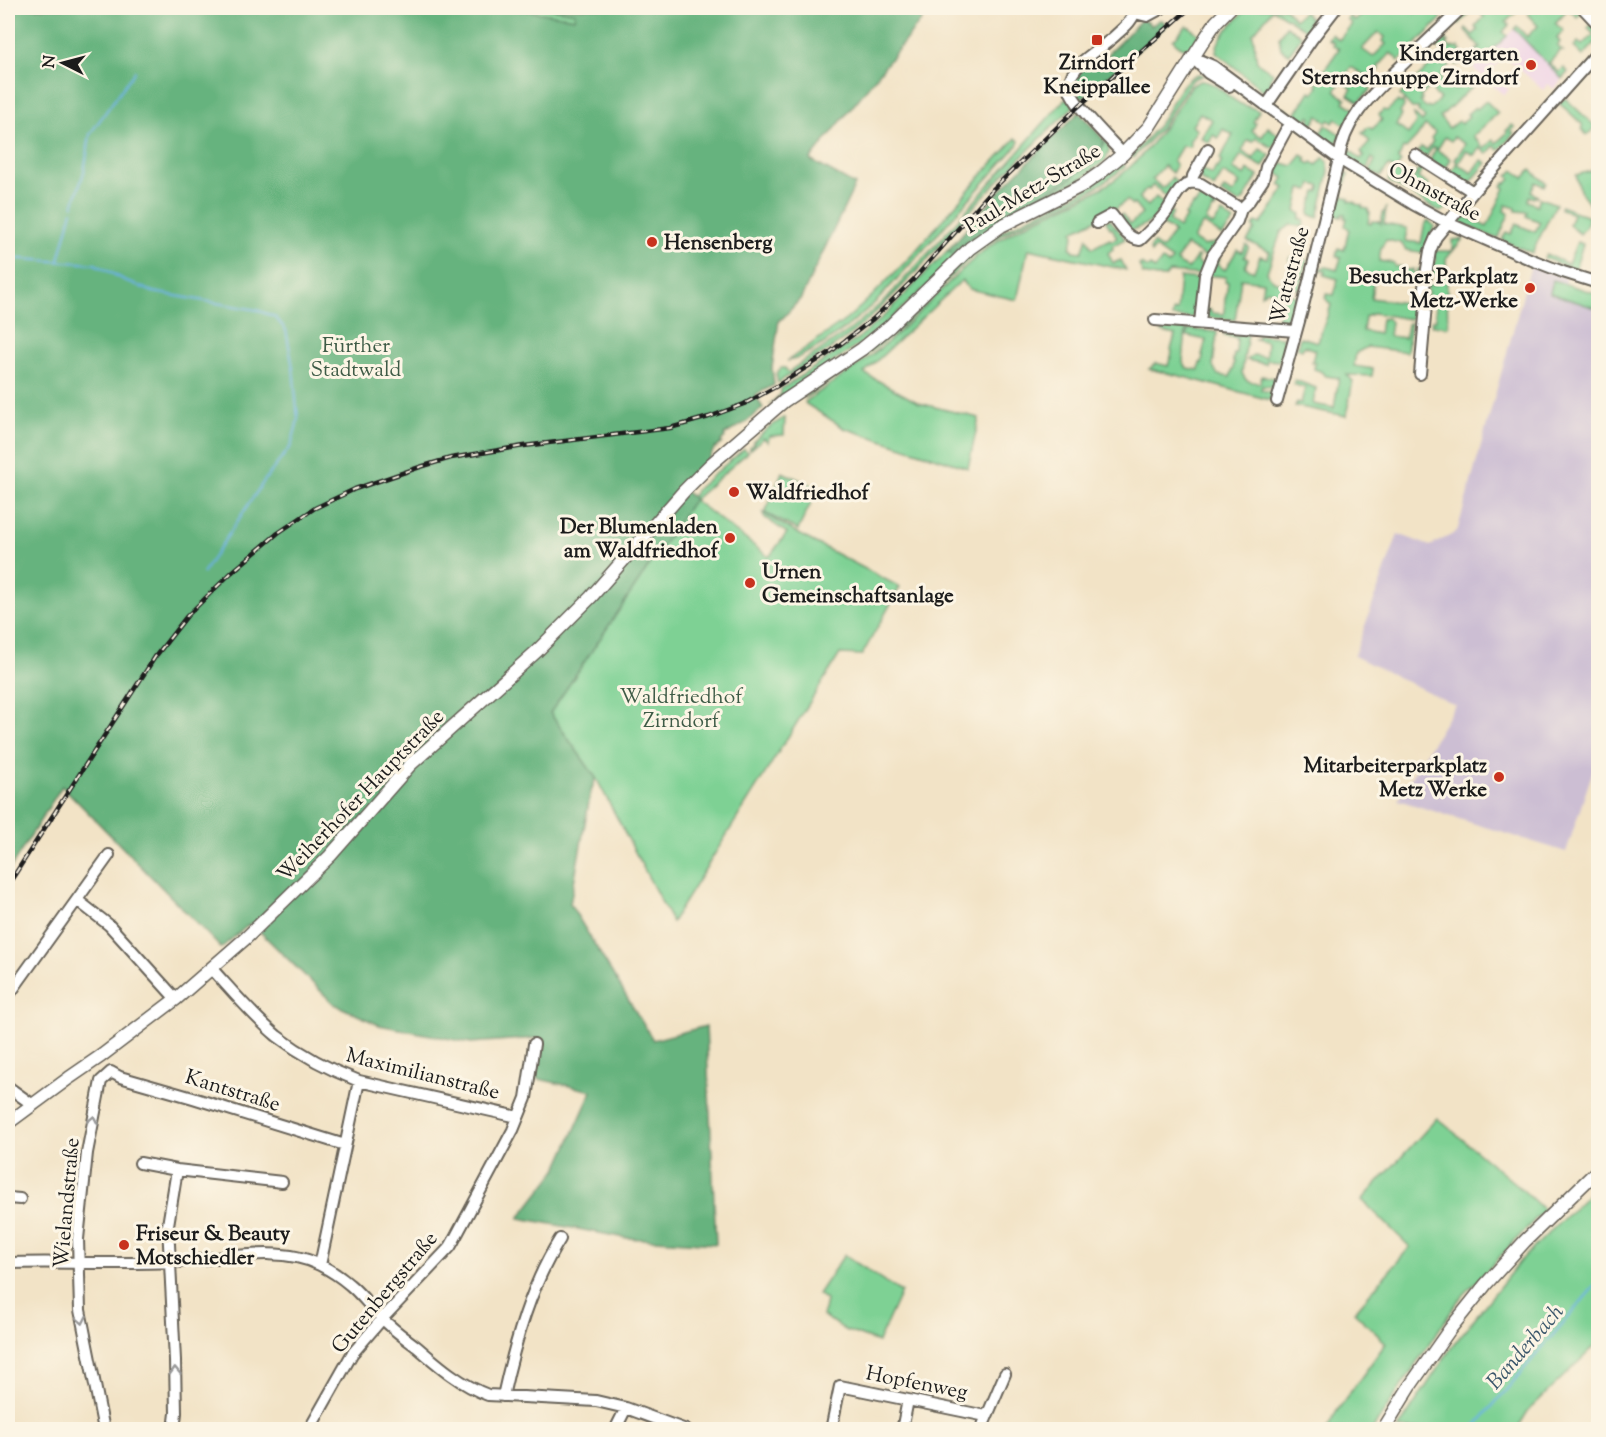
<svg xmlns="http://www.w3.org/2000/svg" width="1606" height="1437" font-family="'Sorts Mill Goudy',serif">
<style>
.built{fill:#eed0e7}
.industrial{fill:#ccbed3}
.green{fill:#7ed194;stroke:#4d7658;stroke-width:1.5;fill-rule:evenodd}
.forest{fill:#66b37e;stroke:#41684d;stroke-width:1.5}
.lines{fill:none;stroke-linecap:round;stroke-linejoin:round}
.stream{stroke:#6db2e3;stroke-width:2}
.minor-casing{stroke:#676258;stroke-width:14}
.tertiary-casing{stroke:#676258;stroke-width:15}
.minor{stroke:#fff;stroke-width:10}
.tertiary{stroke:#fff;stroke-width:12}
.rail-casing{stroke:#1c1c1c;stroke-width:4.5}
.rail{stroke:#fcf5e5;stroke-width:2;stroke-dasharray:7;stroke-linecap:butt}
.oneway{stroke:#999}
.poi-dot{fill:#c8321e;stroke:#fcf5e5;stroke-width:2}
.labels{text-anchor:middle;stroke-width:6;stroke-linejoin:round;paint-order:stroke}
.poi-label{font-size:21px;font-weight:bold;fill:#1c1c1c;stroke:#fcf5e5;text-anchor:end}
.street-label{font-size:21px;fill:#1c1c1c;stroke:#fcf5e5}
.park-label{font-size:21px;fill:#3e5b46;stroke:#fcf5e5}
.water-label{font-size:22px;font-style:italic;fill:#3c586c;stroke:#fcf5e5}
</style>
<rect width="100%" height="100%" fill="#fcf5e5"/>
<filter id="ink" filterUnits="userSpaceOnUse"><feTurbulence type="fractalNoise" baseFrequency=".0167" numOctaves="2"/><feDisplacementMap in="SourceGraphic" scale="12" xChannelSelector="R" yChannelSelector="G"/><feConvolveMatrix kernelMatrix="1 2 1 2 8 2 1 2 1" color-interpolation-filters="sRGB"/></filter>
<filter id="wash" filterUnits="userSpaceOnUse"><feTurbulence type="fractalNoise" baseFrequency=".008" numOctaves="4" result="noise"/><feDisplacementMap in="SourceGraphic" scale="24" xChannelSelector="R" yChannelSelector="G"/><feGaussianBlur stdDeviation="1.35" result="paint"/><feColorMatrix in="noise" values="0 0 0 0 0 0 0 0 0 0 0 0 0 0 0 0 0 1.4 0 .05"/><feComposite in="paint" operator="in"/></filter>
<g filter="url(#wash)">
<rect width="100%" height="100%" fill="#f2e3c6"/>
<!-- built -->
<path class="built" d="M1514 29 1562 79 1554 89 1548 84 1543 90 1505 56 1491 71 1509 89 1504 95 1473 68Z"/>
<!-- industrial -->
<path class="industrial" d="M1531 266 1566 277V284L1598 294V755L1566 852 1398 800 1455 705 1354 656 1398 534 1430 546 1457 532Z"/>
<!-- green -->
<path class="green" d="M509 8H544L576 13 574 18Z
M1248 8H1285L1295 19 1304 12 1311 19 1308 22 1314 30 1312 34 1273 9 1253 34 1257 62 1273 73 1269 81 1276 86 1268 95 1216 52C1216 37 1237 19 1248 8Z
M1370 8H1409L1415 13 1419 10 1422 13 1429 8H1432L1442 18 1399 61 1391 53 1378 67 1379 69 1370 78 1351 67 1346 76 1360 85 1363 81 1371 89 1359 102 1348 95 1352 89 1341 81 1335 91 1346 99 1344 102 1355 109 1345 125 1336 119 1333 123 1329 120 1327 122 1318 116 1311 127 1320 133 1326 125 1341 135 1335 145 1331 146 1304 127 1311 118 1309 116 1301 125 1282 111 1284 108 1295 115 1310 91 1314 93 1318 87 1316 85 1323 73V72L1339 49 1333 45 1334 42 1328 39 1331 34 1339 40 1352 24 1347 19 1350 16 1355 21ZM1378 32 1385 37 1383 41 1386 44 1373 57 1362 49Z
M1467 8H1491L1498 14 1503 8H1521L1506 22 1509 25 1503 32 1507 36 1479 62 1472 55 1480 47 1465 30 1466 28 1473 35 1478 30 1475 27 1484 17 1475 8 1459 24 1455 20Z
M1533 8H1543L1546 10 1550 8H1577L1582 13 1577 17 1568 9 1555 23 1564 31 1557 38 1560 42 1557 46 1563 51H1560L1549 63 1559 72 1564 68 1568 72 1562 79 1514 29 1517 26 1527 37 1538 26 1528 15 1530 10Z
M1592 24 1598 30V40L1583 56 1574 47 1578 42 1582 45 1594 35 1588 28Z
M1186 26 1190 27 1199 35C1192 48 1185 54 1173 40Z
M1286 26 1302 36 1289 54 1281 49 1279 37Z
M1445 39 1448 42 1446 43 1451 49 1453 47 1456 49 1458 47 1461 51 1459 53 1463 57 1465 55 1468 58 1466 64 1463 61 1457 65 1437 46Z
M1436 60 1443 66 1448 62 1450 65 1440 75 1442 78 1441 80 1447 86 1449 84 1455 90 1472 75 1473 86 1440 117 1449 128 1458 121 1461 124 1469 116 1467 114 1475 107 1477 109 1486 101 1498 113 1473 136 1484 148 1493 140 1496 143 1507 133 1506 131 1512 125 1515 127 1511 131 1514 134 1499 150 1494 146 1487 154 1480 148 1474 155 1466 151 1458 164 1472 173 1482 160 1487 163 1469 184 1451 173 1457 162 1455 160 1465 144 1454 137 1451 141 1445 137 1437 150 1451 159 1445 169 1430 160 1436 148 1433 147 1426 157 1418 152 1421 147 1427 150 1433 141 1431 139 1435 132 1425 125 1417 137 1406 149 1403 148 1398 160 1401 162 1396 170 1412 181 1423 163 1431 171 1424 167 1418 178 1428 185V188L1448 199 1451 196 1455 199 1446 209 1440 212 1388 181 1393 168 1389 166 1380 177 1370 171 1375 160 1372 158 1367 169C1357 163 1345 159 1346 146L1360 159 1364 156 1361 152 1370 142 1362 133 1366 131 1365 129 1368 127 1372 129 1382 120 1379 115 1383 110 1387 111 1398 101 1400 103 1403 101 1404 106 1400 113 1402 115 1396 125 1408 134 1416 123 1414 114 1422 122 1425 118 1418 111 1419 108H1412L1400 95ZM1429 88 1440 99 1430 108 1428 106 1426 108 1420 101 1422 99 1420 97Z
M1198 74 1204 75 1194 79 1190 83 1161 128 1133 158 1131 156C1141 144 1153 133 1162 120 1171 106 1181 79 1198 74Z
M1200 81C1215 80 1228 98 1241 104 1247 107 1253 107 1259 111L1253 122 1256 123 1252 131 1262 137 1268 127 1279 136 1273 148 1256 138 1253 142 1248 140 1242 151 1253 159 1260 149 1270 155 1263 167 1241 155 1233 169 1245 176 1248 170 1258 176 1243 201 1238 203 1221 193 1224 189 1233 194 1240 183 1223 173 1214 188 1201 180 1198 170 1199 168 1212 175 1216 167 1218 168 1222 161 1220 159 1233 135 1223 129 1218 138 1213 135 1209 143 1201 138 1212 120 1200 113 1192 126 1197 130 1189 142 1191 144 1189 147 1182 146 1173 161 1176 166 1172 173 1164 166 1152 179 1162 188 1166 186 1172 177 1179 185 1169 199 1153 185 1149 190 1147 189 1139 198 1148 206 1156 197 1165 205 1149 223 1128 232 1118 218 1122 214 1130 224 1142 214 1134 204 1132 205 1127 200 1113 211 1073 231 1074 235 1070 248 1073 249V251L1082 252 1087 238 1092 248 1110 239 1111 241 1117 238 1112 228H1110L1106 221 1109 219 1118 229 1125 239 1112 246 1113 249 1108 253 1113 263 1121 260 1126 270 1028 249 1017 300 969 289 962 280 864 373 919 403 979 418 968 468 844 428 806 404 805 402C833 382 864 363 890 340 922 312 949 279 982 252 1018 223 1064 210 1103 187 1142 165 1169 121 1192 85Z
M1565 98 1596 127 1587 135 1582 130V124L1559 103Z
M1069 99 1074 106C1042 137 1010 167 980 200 941 244 903 290 857 329 833 350 804 364 778 383L776 374 781 368H785L788 372 791 373V370L851 329 884 301 933 248 1064 100Z
M1016 138 1019 141 1017 146 878 300 848 326 823 344 796 359 787 361 847 319 872 296 912 255 979 178Z
M1104 140 1108 145 1109 151 1106 160 1082 178 1034 202 994 225 888 321 860 344 769 405 781 394V389L856 340 883 317 948 250 952 254 983 228 1008 212 1064 183 1100 158Z
M1302 155 1307 158 1305 161 1310 164 1312 162 1317 165 1324 157 1328 162 1329 172 1318 218 1309 214 1313 199H1314L1316 192H1319L1320 186 1312 184 1310 190 1301 189 1296 211 1301 214 1300 219 1304 220 1303 227 1291 225 1281 232 1267 272C1271 282 1278 283 1287 285L1295 262 1289 260 1290 257 1307 260 1300 289 1287 287 1285 293 1298 297C1295 312 1295 324 1277 324L1279 309H1278L1279 293 1267 290 1261 295 1263 282 1241 279 1235 320 1205 317V309L1211 310V313L1224 314 1225 298 1226 297 1228 282H1225L1226 277 1207 275 1214 257 1220 259 1217 265 1225 270 1237 250 1242 252 1246 245 1249 247 1244 257 1248 259 1245 267 1254 271 1260 256 1267 258 1270 252 1247 241 1255 229 1253 227 1256 222 1261 224C1269 211 1277 201 1285 188L1280 185 1284 178 1277 173 1282 163 1293 166Z
M1124 163 1125 167C1107 181 1088 194 1067 203 1038 217 1008 228 982 248 950 273 925 306 894 333 866 357 835 377 805 398L806 395 870 348 970 253 1000 232 1081 192Z
M1598 165V207L1593 208 1580 191 1576 175 1591 171Z
M1514 170 1524 178 1531 170 1546 183 1544 186 1536 182 1531 192 1539 197 1535 196 1534 198 1529 196 1528 201 1537 205 1540 198 1556 204 1532 253 1502 240 1506 232 1511 234 1516 224 1535 232 1540 222 1526 216 1527 212 1516 211V208L1506 205 1504 211 1509 214 1498 239 1469 227 1461 222V214L1487 227 1505 188 1502 186 1504 183 1506 184 1511 179 1508 176Z
M1344 173 1348 174 1342 196 1349 198V201L1355 202V204L1362 205V208L1369 209 1368 212 1370 213 1368 223 1371 224 1372 221 1380 222 1381 224 1383 213 1386 209 1384 224 1407 228 1405 241 1421 243 1424 227 1428 220 1434 226 1425 253 1406 250 1401 243 1386 240 1381 248 1379 261 1394 263V266L1402 267V269L1409 270 1413 269V273L1417 274 1418 269H1422L1420 283 1377 276 1373 284 1371 298 1411 304 1414 291 1418 293 1412 318 1409 319 1374 313 1365 317 1363 331 1379 334 1381 319 1387 318 1391 322 1389 336 1405 338 1407 324 1411 322 1407 352 1367 347 1356 353 1354 366 1373 369 1372 376 1347 375 1353 381 1346 416 1295 406 1297 402 1301 403 1305 388 1293 384 1295 380 1316 388 1313 404 1334 408 1339 378 1326 376 1320 371 1314 369 1315 363 1312 362 1315 350 1304 346 1302 350 1297 348 1300 337 1318 342C1322 329 1327 318 1331 305L1325 298 1327 294 1334 295 1338 279 1324 275 1325 271 1317 269 1326 267 1337 270 1341 258 1336 256 1338 248 1344 250 1349 229 1345 226 1347 218H1344L1345 214H1342L1341 217 1330 214 1339 177Z
M1204 191 1220 202 1215 209 1213 208 1206 221 1213 225 1222 213 1234 221 1222 236 1203 223 1193 239 1204 246 1218 242 1209 259 1186 245 1177 260 1178 262 1188 269 1197 256 1199 257 1197 261 1205 268 1203 275 1169 272 1165 277H1156L1143 274 1139 265 1141 264 1148 268 1150 266 1155 269 1162 260 1168 265 1172 260 1155 248 1151 253 1150 250 1153 243 1162 249 1174 232 1160 223 1170 211 1173 213 1169 221 1179 228 1186 217 1184 216 1193 204 1195 205Z
M1561 206 1589 217 1586 227 1580 234 1569 225 1573 214 1561 209Z
M1463 239 1446 259 1448 327 1432 325V320H1436L1435 302H1429L1427 285H1435L1437 274 1432 273 1433 263H1435L1436 258 1433 257 1434 251H1453L1452 240Z
M1577 242 1583 244 1575 270 1544 258 1546 254 1568 264Z
M1180 277 1198 279 1193 317 1191 318 1172 317 1173 311H1177Z
M1553 280 1598 294V309L1550 293Z
M1163 326 1186 329 1183 363 1187 368 1199 370 1200 363H1202L1203 355H1202L1206 340 1187 336 1188 329 1217 332 1213 366 1218 375 1230 377 1232 370 1233 369 1234 362H1233L1234 354H1236L1237 338 1224 336 1225 333 1248 334 1242 372C1244 382 1251 382 1260 383L1262 376 1275 378 1273 387 1262 386 1261 390 1272 392 1270 400 1180 376 1149 369 1156 363 1168 366 1170 358H1171L1172 351 1171 350 1175 335 1162 332Z
M1258 335 1282 337 1284 342 1280 361 1267 360 1266 364 1247 360 1253 355 1266 357 1267 342 1255 339 1258 338Z
M785 417 784 435 769 436 768 442 764 438 750 450V447L754 444 753 442 767 429Z
M744 449 748 452 694 500 769 557 787 533 764 517 763 513 806 538 900 587 862 655 840 654 672 922 596 778 550 713 693 500 691 497 698 488Z
M782 472 818 488 798 530 765 513Z
M1437 1118 1525 1192 1544 1210 1458 1301 1373 1429H1327L1337 1411 1386 1343 1354 1312 1410 1247 1362 1200Z
M1598 1185V1343L1528 1411 1517 1429H1398L1451 1348 1520 1261Z
M844 1255 901 1292 878 1342 845 1330 823 1316 826 1300 818 1294Z"/>
<!-- forest -->
<path class="forest" d="M8 8H509L574 18 575 13 544 8H931L810 160 855 185 801 298 783 318 779 320 772 368 774 385 755 395 763 408 745 423 724 435 725 437 721 441 722 443 714 449 709 459 680 487 694 499 550 713 596 778 591 791 570 904 653 1040 706 1026 716 1244 626 1238 519 1218 557 1169 592 1091 534 1078 538 1038 471 1043 379 1025 334 1004 251 923 221 948 62 786 8 872Z
M1141 20 1148 22 1151 26 1159 20H1162L1167 25 1080 100C1074 88 1070 84 1079 72 1083 67 1085 65 1091 63L1093 65 1104 56 1106 59 1110 56 1108 53C1120 43 1130 31 1141 20Z
M1079 112 1104 140 1100 158 1064 183 1008 212 984 227 952 254 948 250 1008 182Z"/>
<g class="lines">
<!-- stream -->
<path class="stream" d="M73 206 84 172 90 134 135 71
M8 258 95 264 124 280 153 292 257 310 275 317 286 330 293 368 298 420 291 446 264 481 203 573
M59 260 72 211
M1472 1430 1598 1282"/>
</g>
</g>
<g filter="url(#ink)">
<g class="lines">
<defs>
<path id="minor" d="M1583 8 1598 24
M1135 13 1147 16 1162 8
M1192 57 1213 66 1339 159 1413 204 1448 223 1532 260 1563 272 1598 283
M1196 61 1208 73 1229 86
M1266 106 1312 39 1336 8
M1123 154C1110 140 1075 106 1070 90 1067 80 1075 69 1082 62 1093 52 1107 44 1118 33 1126 26 1134 19 1136 8
M1415 155 1473 192
M1192 182 1193 176 1208 149
M1097 223 1112 215C1120 225 1126 238 1140 240 1149 231 1159 222 1167 211 1174 200 1179 186 1192 182L1201 184 1241 209
M1155 320 1295 331
M1200 323 1205 275 1213 255 1237 221 1241 209 1249 201 1263 180 1266 167 1286 130 1291 125
M1420 374 1426 305 1424 287 1430 251 1436 237 1473 192 1598 52
M1277 401 1301 314 1339 159C1344 118 1374 93 1402 65 1422 46 1442 27 1462 8
M77 900 109 925 176 999
M212 969C233 992 253 1016 277 1036 302 1055 330 1070 359 1081L518 1117
M8 996 109 855
M111 1072 120 1077 193 1098 345 1145
M8 1087 33 1105
M140 1163 177 1170 282 1182
M8 1198 20 1199
M8 1263C62 1261 117 1265 172 1262 217 1261 278 1243 320 1265 330 1270 342 1278 350 1285 362 1295 371 1308 382 1318 392 1329 405 1338 417 1347 439 1366 461 1385 488 1395L596 1401 626 1408 686 1430
M320 1265 359 1081
M503 1396C515 1342 531 1285 560 1239
M104 1430 80 1310 78 1239 87 1153 101 1081 111 1072
M174 1430 176 1413 175 1360 168 1225 177 1170
M309 1430 352 1354 382 1319 450 1247 454 1240 513 1130 526 1098 534 1044
M615 1430 626 1408
M831 1430 840 1386 986 1416
M902 1430 908 1400
M981 1430 1005 1374"/>
<path id="tertiary" d="M8 1123 69 1078 101 1056 176 999 246 938 330 856 410 765 537 651 591 597 684 491 710 465 784 401 862 349 890 326 970 248 1001 226 1083 185 1100 173 1123 154 1149 127 1206 37 1216 22 1230 8
M1383 1430 1410 1386 1450 1329 1486 1284 1525 1241 1598 1170"/>
</defs>
<!-- minor casing -->
<use href="#minor" class="minor-casing"/>
<!-- tertiary casing -->
<use href="#tertiary" class="tertiary-casing"/>
<!-- minor -->
<use href="#minor" class="minor"/>
<!-- tertiary -->
<use href="#tertiary" class="tertiary"/>
<defs>
<path id="rail" d="M8 885 155 657 187 616 231 573 278 533 315 508 355 489 420 467 451 458 524 446 670 428 709 417 744 404 777 386 829 353 873 319 914 279 993 189 1079 106 1190 8"/>
</defs>
<!-- rail casing -->
<use href="#rail" class="rail-casing"/>
<!-- rail -->
<use href="#rail" class="rail"/>
</g>
<!-- one-way arrows -->
<defs><path id="oneway-chevron" d="M-2-3.5L2.5 0L-2 3.5" fill="none" stroke-width="1.6" stroke-linecap="round" stroke-linejoin="round" transform="scale(1.5)"/></defs>
<g class="oneway">
<use href="#oneway-chevron" transform="translate(93 1120) rotate(-79)"/>
<use href="#oneway-chevron" transform="translate(82 1320) rotate(79)"/>
<use href="#oneway-chevron" transform="translate(175 1371) rotate(-92)"/>
</g>
</g>
<!-- markers -->
<g class="poi-dot">
<rect x="1091" y="34" width="12" height="12" rx="3"/>
<circle cx="1531" cy="65" r="6"/>
<circle cx="652" cy="242" r="6"/>
<circle cx="1530" cy="288" r="6"/>
<circle cx="734" cy="492" r="6"/>
<circle cx="730" cy="538" r="6"/>
<circle cx="750" cy="583" r="6"/>
<circle cx="1499" cy="777" r="6"/>
<circle cx="124" cy="1245" r="6"/>
</g>
<g class="labels">
<!-- poi labels -->
<g class="poi-label">
<text x="1519" y="60">Kindergarten<tspan x="1519" dy="24">Sternschnuppe Zirndorf</tspan></text>
<text x="1097" y="69" text-anchor="middle">Zirndorf<tspan x="1097" dy="24">Kneippallee</tspan></text>
<text x="664" y="249" text-anchor="start">Hensenberg</text>
<text x="1518" y="283">Besucher Parkplatz<tspan x="1518" dy="24">Metz-Werke</tspan></text>
<text x="746" y="499" text-anchor="start">Waldfriedhof</text>
<text x="718" y="533">Der Blumenladen<tspan x="718" dy="24">am Waldfriedhof</tspan></text>
<text x="762" y="578" text-anchor="start">Urnen<tspan x="762" dy="24">Gemeinschaftsanlage</tspan></text>
<text x="1487" y="772">Mitarbeiterparkplatz<tspan x="1487" dy="24">Metz Werke</tspan></text>
<text x="136" y="1240" text-anchor="start">Friseur &amp; Beauty<tspan x="136" dy="24">Motschiedler</tspan></text>
</g>
<!-- street labels -->
<g class="street-label">
<text transform="translate(1032 188) rotate(-31)" y="7">Paul-Metz-Straße</text>
<text transform="translate(1435 191) rotate(28)" y="7">Ohmstraße</text>
<text transform="translate(1289 275) rotate(-75)" y="7">Wattstraße</text>
<text transform="translate(360 795) rotate(-46)" y="7">Weiherhofer Hauptstraße</text>
<text transform="translate(423 1073) rotate(14)" y="7">Maximilianstraße</text>
<text transform="translate(233 1090) rotate(17)" y="7">Kantstraße</text>
<text transform="translate(66 1203) rotate(-85)" y="7">Wielandstraße</text>
<text transform="translate(384 1292) rotate(-50)" y="7">Gutenbergstraße</text>
<text transform="translate(917 1382) rotate(11)" y="7">Hopfenweg</text>
</g>
<!-- park labels -->
<g class="park-label">
<text x="356" y="352">Fürther<tspan x="356" dy="24">Stadtwald</tspan></text>
<text x="681" y="703">Waldfriedhof<tspan x="681" dy="24">Zirndorf</tspan></text>
</g>
<!-- water labels -->
<g class="water-label">
<text transform="translate(1524 1346) rotate(-49)" y="8">Banderbach</text>
</g>
</g>
<!-- margin -->
<rect width="1606" height="1437" fill="none" stroke="#fcf5e5" stroke-width="30"/>
<!-- north arrow -->
<g transform="translate(63 63) rotate(276)" stroke="#fcf5e5" stroke-width="4.5" paint-order="stroke">
<path d="M0-4.5L10 22L0 15L-10 22Z" fill="#1c1c1c"/>
<text y="-9" font-size="16" font-weight="bold" text-anchor="middle" fill="#1c1c1c">N</text>
</g>
</svg>
